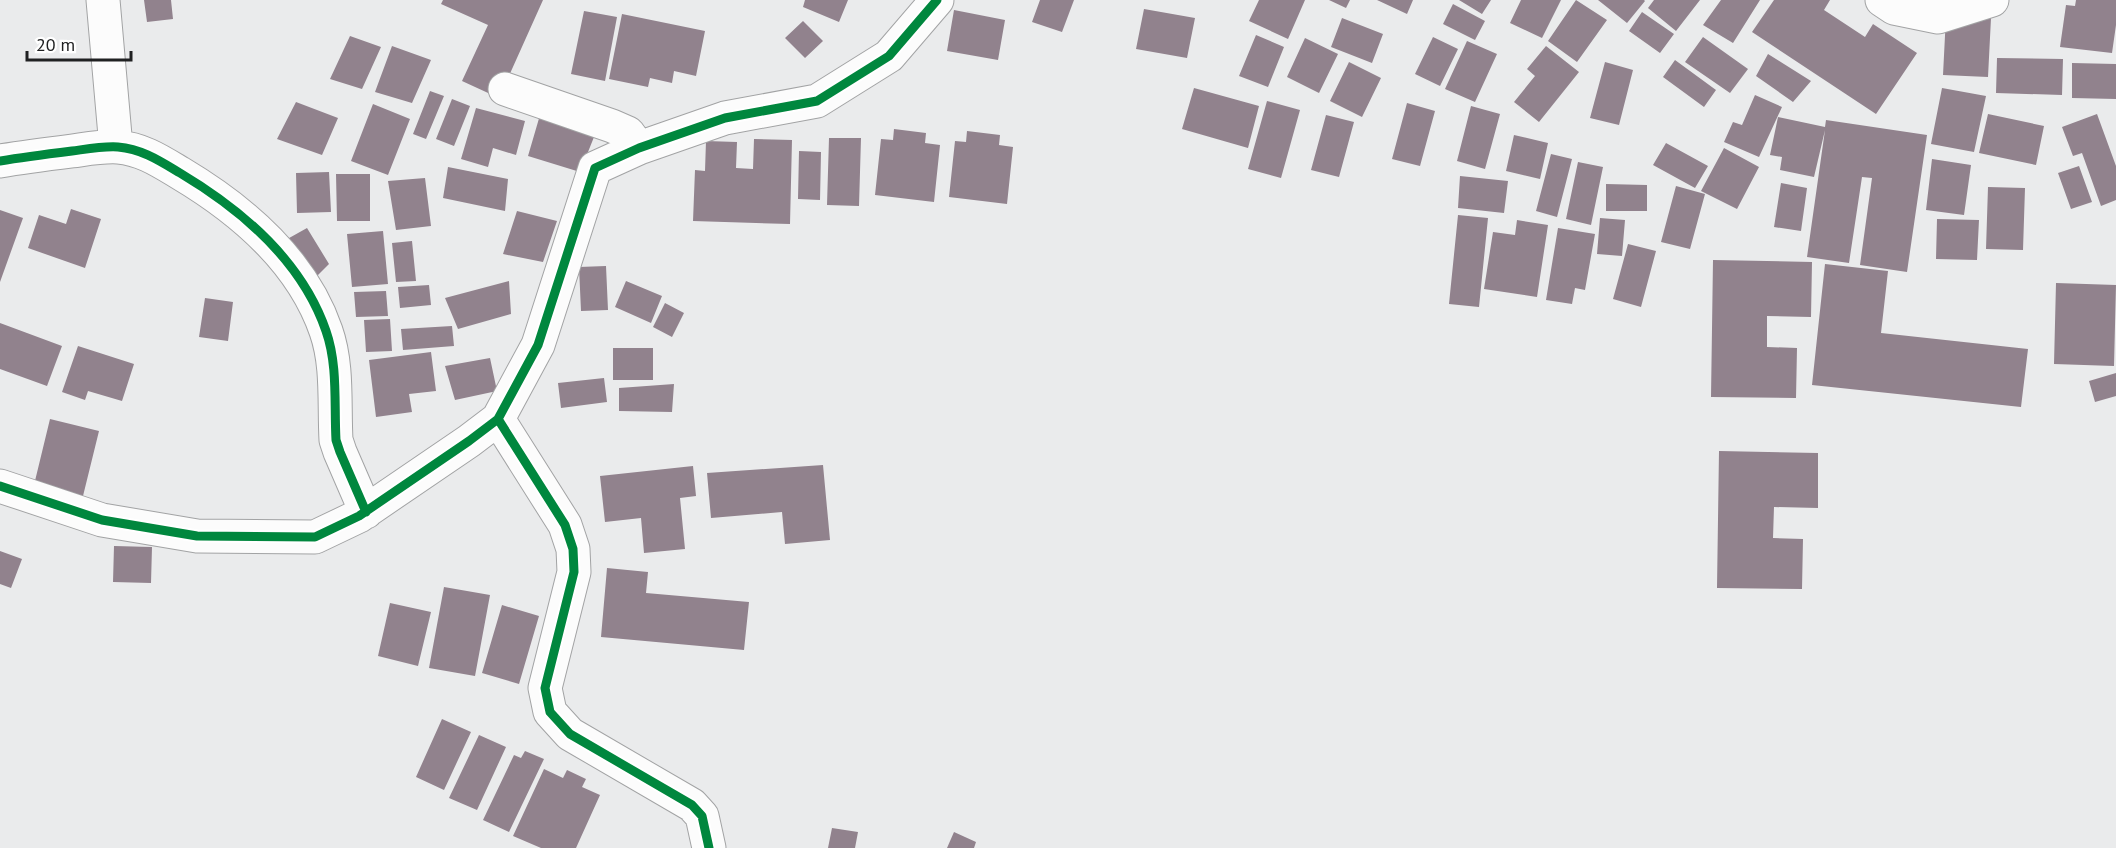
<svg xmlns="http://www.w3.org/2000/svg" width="2116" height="848" font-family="'PT Sans',sans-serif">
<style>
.building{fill:#91828d}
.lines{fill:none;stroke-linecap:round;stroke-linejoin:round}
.street-casing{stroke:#a2a3a4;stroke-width:35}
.secondary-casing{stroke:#a2a3a4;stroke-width:35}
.street{stroke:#fcfcfc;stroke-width:33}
.secondary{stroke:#fcfcfc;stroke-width:33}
.cycleway-casing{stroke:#fff;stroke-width:13}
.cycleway{stroke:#00873e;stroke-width:9}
</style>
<rect width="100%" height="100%" fill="#eaebec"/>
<!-- building -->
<path class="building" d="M144 0H171L173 19 147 22Z
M443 0H543L499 98 462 81 488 25 441 4Z
M805 0H848L839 22 803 7Z
M1040 0H1074L1062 32 1032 22Z
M1259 0H1305L1288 39 1249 21Z
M1329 0H1350L1346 8Z
M1377 0H1413L1407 14Z
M1459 0H1491L1482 14Z
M1521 0H1561L1542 38 1510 23Z
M1576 0 1607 20 1577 62 1548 41Z
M1598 0H1644L1645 1 1627 23Z
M1654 0H1700L1676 31 1648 8Z
M1721 0H1760L1733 43 1703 25Z
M1774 0H1830L1824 10 1865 37 1873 24 1917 53 1876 114 1752 32Z
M2076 0H2116V25L2112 53 2060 47 2066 5 2075 6Z
M1453 4 1485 21 1475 40 1443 24Z
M1144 9 1195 18 1187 58 1136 49Z
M954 10 1005 20 998 60 947 51Z
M584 11 617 17 605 81 571 74Z
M1642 12 1674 34 1660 53 1629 31Z
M622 14 705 31 696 76 674 71 672 83 650 78 648 87 609 79Z
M1946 16 1991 18 1988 77 1943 75Z
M1342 18 1383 34 1372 63 1331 47Z
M803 21 823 41 805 58 785 38Z
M1256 35 1284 47 1268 87 1239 76Z
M350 36 381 47 362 89 330 79Z
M1433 37 1458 49 1440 86 1415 74Z
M1703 37 1748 69 1730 93 1685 62Z
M1305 38 1338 54 1319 93 1287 77Z
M1467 41 1497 54 1475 102 1445 89Z
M392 46 431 60 412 103 375 92Z
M1546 46 1579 72 1539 122 1514 102 1535 76 1527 69Z
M1768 54 1811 81 1793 102 1756 76Z
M1997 58 2063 59 2062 95 1996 93Z
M1675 60 1716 90 1704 107 1663 77Z
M1349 62 1381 78 1362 117 1330 101Z
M1605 62 1633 70 1619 125 1590 118Z
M2072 63 2116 64V99L2072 98Z
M1194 88 1259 106 1248 148 1182 129Z
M1942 88 1986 96 1974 152 1931 144Z
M430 91 444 96 426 139 413 134Z
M1755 95 1782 107 1759 157 1724 142 1733 122 1742 125Z
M452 99 470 106 454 146 436 139Z
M1267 101 1300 110 1281 178 1248 169Z
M296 102 338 118 322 155 277 139Z
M1407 103 1435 111 1420 166 1392 159Z
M373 104 410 119 388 175 351 161Z
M1471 106 1500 114 1485 169 1457 161Z
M476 108 525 121 516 155 493 148 488 167 461 159Z
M1988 114 2044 126 2036 165 1979 153Z
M2097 114 2116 166V200L2101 206 2082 153 2073 156 2062 127Z
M540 115 596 132 580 172 528 156Z
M1326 115 1354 122 1339 177 1311 170Z
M1778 117 1825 127 1826 120 1927 135 1907 272 1860 265 1872 178 1862 177 1849 263 1807 257 1825 130 1814 177 1780 170 1782 157 1770 155Z
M894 129 926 133 925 143 940 145 934 202 875 195 881 139 893 140Z
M967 131 1000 135 999 145 1013 147 1007 204 949 197 955 141 966 142Z
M1514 135 1548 143 1540 179 1506 171Z
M829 138H861L859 206 827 205Z
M754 139 792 140 790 224 693 221 695 170 705 171 706 141 737 142 736 168 753 169Z
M1666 143 1708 166 1695 188 1653 165Z
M1724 148 1759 167 1737 209 1701 191Z
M799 151 821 152 820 200 798 199Z
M1551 154 1572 159 1557 217 1536 211Z
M1932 159 1971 165 1964 215 1926 210Z
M1578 162 1603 167 1591 225 1566 219Z
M2079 166 2092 202 2071 209 2058 173Z
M448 167 508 179 505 211 443 198Z
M329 172 331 212 297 213 296 173Z
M336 174H370V221H337Z
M1460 176 1508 181 1504 213 1458 208Z
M425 178 431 226 396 230 388 181Z
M1781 183 1807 188 1801 231 1774 227Z
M1606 184 1647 185V211H1606Z
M1676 186 1705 194 1690 249 1661 242Z
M1988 187 2025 188 2023 250 1986 249Z
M71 209 101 219 85 268 28 248 39 215 66 224Z
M0 210 23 218 0 282Z
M517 211 557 221 543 262 503 254Z
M1458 215 1488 218 1479 307 1449 304Z
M1600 218 1625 220 1622 256 1597 254Z
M1937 219 1979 220 1977 260 1936 259Z
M1517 220 1548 225 1537 297 1484 289 1493 232 1515 235Z
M307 228 329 264 313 280 282 242Z
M1558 228 1595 234 1585 290 1575 288 1572 304 1546 300Z
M383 231 388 284 352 287 347 234Z
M412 241 416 281 396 282 392 243Z
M1628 244 1656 251 1641 307 1613 299Z
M1713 260 1812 262 1811 317 1767 316V347L1797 348 1796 398 1711 397Z
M1825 264 1888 271 1881 333 2028 349 2021 407 1812 385Z
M606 266 608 310 581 311 579 267Z
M509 281 511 314 458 329 445 298Z
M626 281 662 296 651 323 615 307Z
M2056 283 2116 285 2114 366 2054 364Z
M429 285 431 305 400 308 398 287Z
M386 291 388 316 356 317 354 292Z
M205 298 233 302 228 341 199 337Z
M665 303 684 313 672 337 653 327Z
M390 319 392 351 366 352 364 320Z
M0 323 62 346 47 386 0 369Z
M452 326 454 346 403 350 401 329Z
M78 346 134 364 122 401 88 391 85 400 62 392Z
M613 348H653V380H613Z
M431 352 436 391 409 394 412 412 376 417 369 360Z
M490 358 497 391 455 400 445 366Z
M2116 373V396L2095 402 2089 381Z
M604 378 607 402 561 408 558 383Z
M674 384 672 412 619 411V388Z
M50 419 99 431 83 496 34 485Z
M1719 451 1818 453V508L1774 507 1773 538 1803 539 1802 589 1717 588Z
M823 465 830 540 785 544 782 512 711 518 707 473Z
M693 466 696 496 680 498 685 549 644 553 641 518 605 522 600 476Z
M114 546 152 547 151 583 113 582Z
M0 551 22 559 11 588 0 584Z
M607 568 648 572 646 593 749 602 744 650 601 637Z
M444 587 490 595 475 676 429 668Z
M390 603 431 612 418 666 378 656Z
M502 605 539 616 519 684 482 673Z
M442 719 471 732 444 790 416 777Z
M479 735 506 747 477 810 449 798Z
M525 751 544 759 509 832 483 820 514 755 521 758Z
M544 769 563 778 567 770 586 779 582 787 600 795 576 848H541L513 836Z
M832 828 858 832 855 848H828Z
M954 832 976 842 974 848H947Z"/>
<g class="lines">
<defs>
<path id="street" d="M103 0 116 147
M505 89 612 126 628 133 639 148
M0 161C24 157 48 154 72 151 87 149 103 146 118 147 142 149 160 161 180 173 242 210 302 261 326 331 338 365 334 404 336 440L340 452 366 512
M498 419 565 525 573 549 574 572 545 688 550 712 570 734 692 805 702 816 709 848
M0 486 102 520 197 536 315 537 359 516 469 441 498 419 538 345 595 168 639 148 725 118 817 101 889 56 937 0"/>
<path id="secondary" d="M1882 0 1894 8 1938 17 1992 0"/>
</defs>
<!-- street casing -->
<use href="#street" class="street-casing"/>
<!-- secondary casing -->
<use href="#secondary" class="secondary-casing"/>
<!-- street -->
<use href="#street" class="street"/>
<!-- secondary -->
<use href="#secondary" class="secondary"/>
<defs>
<path id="cycleway" d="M0 161C24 157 48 154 72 151 87 149 103 146 118 147 142 149 160 161 180 173 242 210 302 261 326 331 338 365 334 404 336 440L340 452 366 512
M498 419 565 525 573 549 574 572 545 688 550 712 570 734 692 805 702 816 709 848
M0 486 102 520 197 536 315 537 359 516 469 441 498 419 538 345 595 168 639 148 725 118 817 101 889 56 937 0"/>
</defs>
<!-- cycleway casing -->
<use href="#cycleway" class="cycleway-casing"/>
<!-- cycleway -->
<use href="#cycleway" class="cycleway"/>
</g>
<!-- scale -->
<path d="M27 51v9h104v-9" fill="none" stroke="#202122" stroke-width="3"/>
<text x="36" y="51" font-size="18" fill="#202122" stroke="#ffffff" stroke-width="4.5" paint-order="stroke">20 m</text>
</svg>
